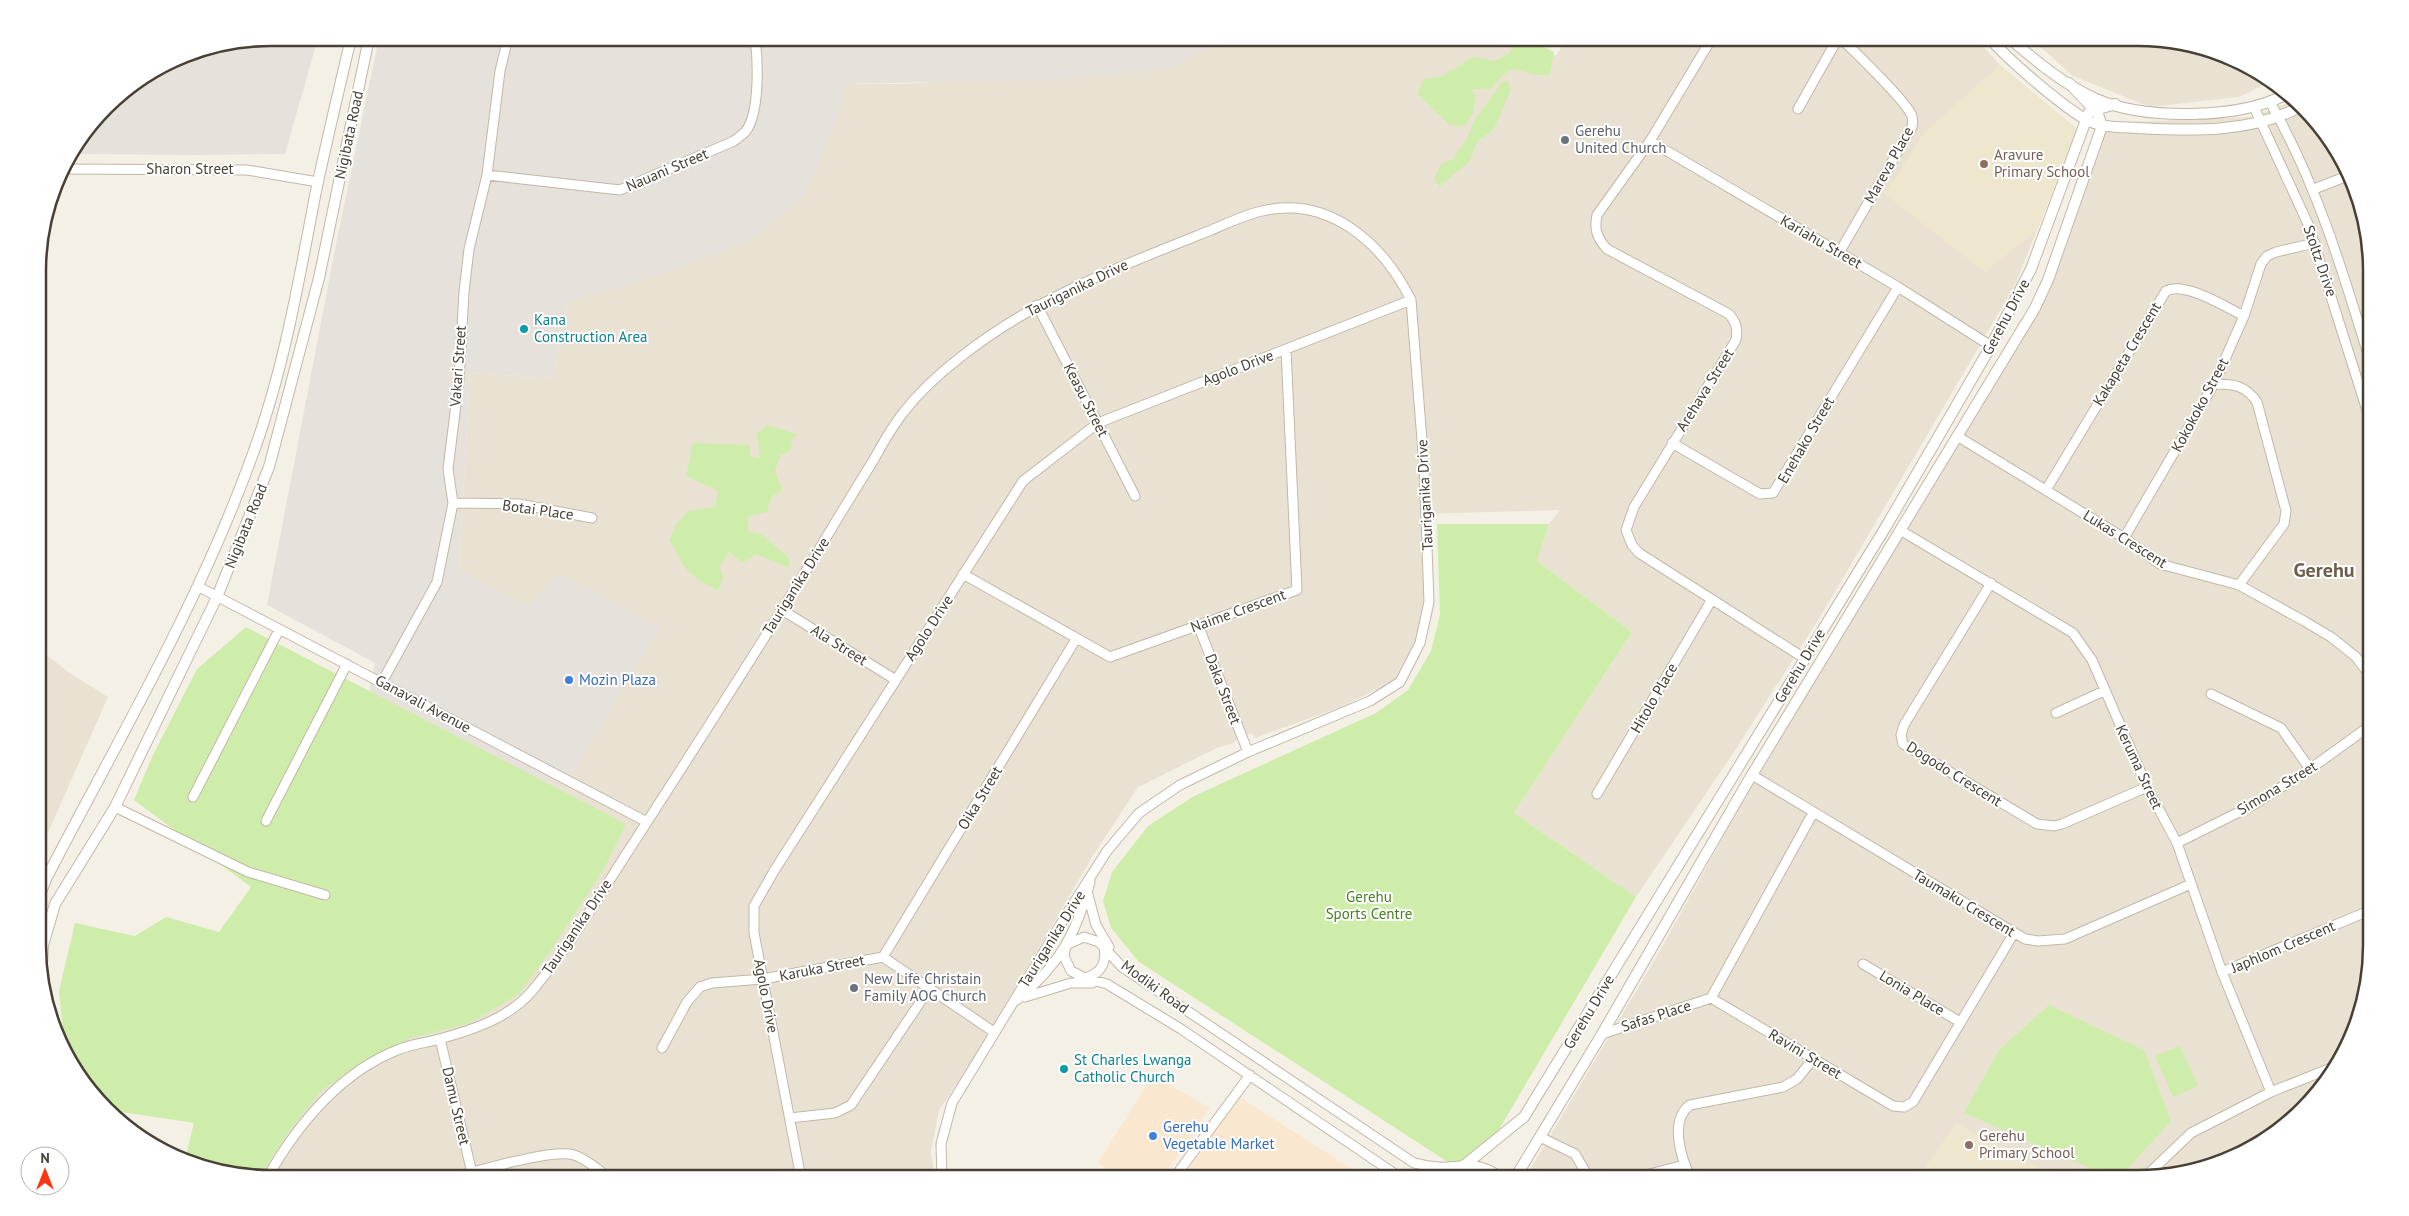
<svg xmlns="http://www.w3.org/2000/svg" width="2409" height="1216" font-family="'PT Sans',sans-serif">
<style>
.residential{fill:#e9e2d3}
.commercial{fill:#f9e7cf}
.industrial{fill:#e7e1db}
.education{fill:#efe6ce}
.green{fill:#cfedaa}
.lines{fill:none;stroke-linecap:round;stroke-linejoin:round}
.minor-casing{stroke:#c1b8a7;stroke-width:11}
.tertiary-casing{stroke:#c1b8a7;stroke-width:12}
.minor{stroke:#fff;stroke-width:9}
.tertiary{stroke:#fff;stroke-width:10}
.worship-dot{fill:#6b7280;stroke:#fff;stroke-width:2}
.education-dot{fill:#8d6e63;stroke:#fff;stroke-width:2}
.culture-dot{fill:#0f9aa8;stroke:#fff;stroke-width:2}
.shop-dot{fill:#3f7fe0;stroke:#fff;stroke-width:2}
.labels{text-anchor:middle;stroke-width:4;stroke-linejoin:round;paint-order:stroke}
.worship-label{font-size:15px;fill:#5b616d;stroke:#fff;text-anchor:start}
.street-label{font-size:15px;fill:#484034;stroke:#fff}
.education-label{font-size:15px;fill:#785e54;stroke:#fff;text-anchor:start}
.culture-label{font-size:15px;fill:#0d838f;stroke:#fff;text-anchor:start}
.shop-label{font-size:15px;fill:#366cbe;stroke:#fff;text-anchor:start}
.park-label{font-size:15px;fill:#468021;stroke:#fff}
.district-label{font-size:20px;font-weight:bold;fill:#6c5e4a;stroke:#fff}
.rim{fill:none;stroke:#484034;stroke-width:2.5}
</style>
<rect width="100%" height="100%" fill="#f5f0e6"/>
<!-- residential -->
<path class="residential" d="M1229 38H1518L1556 56 1567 38H1976L2000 65 2077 129 2015 285 1973 357 1820 617 1734 752 1636 897 1514 813 1632 632 1537 561 1549 524 1560 510 1423 514 1433 611 1424 641 1398 679 1341 707 1255 738 1252 733 1235 740 1234 743 1217 748 1138 787 1094 854 970 1065 939 1110 931 1152 935 1178H271L204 1163 540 784 660 627 558 573 529 607 459 570 470 373 553 378 568 302 637 282 840 109 845 84H903L1175 67Z
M2030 38H2138L2241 61 2268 83 2239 97 2150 107 2073 76Z
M2291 102 2323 129 2354 182 2370 241 2371 945 2348 1048 2314 1099 2268 1139 2213 1166 2153 1178H1525L1657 956 1761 769 2033 311 2104 123 2251 117Z
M39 649 68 672 108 697 39 853Z"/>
<!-- commercial -->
<path class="commercial" d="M1153 1075 1210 1108 1162 1178H1121L1098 1163Z
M1238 1096 1366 1178H1183Z"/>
<!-- industrial -->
<path class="industrial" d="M271 38H318L285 154 196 155 72 154 117 96 182 55Z
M379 38H1229L1175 67 1070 79 846 84 840 109 805 195 748 243 637 282 568 302 553 378 470 373 459 570 529 607 558 573 660 627 571 776 540 784 369 693 375 663 267 605 336 244Z"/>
<!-- education -->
<path class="education" d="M2000 65 2077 129 2038 229 1985 272 1885 194 1924 133Z
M1956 1123 2038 1167 2075 1178H1918Z"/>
<!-- green -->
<path class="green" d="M1519 38H1526L1554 52 1550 74C1515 81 1521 51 1491 89H1470L1476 96 1473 113 1465 126 1450 125 1417 94 1424 79 1441 77 1473 57 1494 61 1509 54Z
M1508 81 1511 90 1494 129 1477 142 1470 161 1439 187 1434 179 1441 164 1453 159 1467 138 1474 121 1502 82Z
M768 425 799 435 792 438 791 450 781 455 775 470 782 490 771 497 767 512 748 516V531L761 534 789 558V568L756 554 743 563 729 552 720 566 723 579 718 590C706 585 691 577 683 565 678 557 676 549 669 541L676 525 688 511 715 507 718 491 686 476 693 443 750 445V456L760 458 757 433Z
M1437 524H1549L1537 561 1632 632 1514 813 1636 897 1471 1177 1139 962 1111 928 1103 901 1112 872 1148 826 1194 796 1376 713 1408 690 1431 651 1440 614Z
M246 627 626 824 605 867 550 952 519 994 470 1023 408 1039 362 1062 320 1092 286 1135 260 1176 185 1159 194 1123 115 1111 86 1087 65 1051 59 991 75 923 135 936 166 917 219 932 251 887 134 800 152 757 197 669Z
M2049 1005 2144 1050 2171 1121 2119 1178H2113L1964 1113 1999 1050Z
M2180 1046 2198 1086 2173 1097 2155 1056Z"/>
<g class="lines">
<defs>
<path id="minor" d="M1712 38 1650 141 1597 215C1594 230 1597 238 1607 249L1729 314C1736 322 1738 329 1736 340L1634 507 1626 530 1632 545 1639 553 1804 658
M2270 102C2317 184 2343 272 2370 361
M2254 107 2308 224 2370 420
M1798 109 1838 38
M1650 141 1898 287 1991 346
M61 169 247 170 318 182
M487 175 620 190 734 141C738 138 743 134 746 131 760 112 758 60 755 38
M2314 189 2350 175
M1839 253 1912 127C1913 123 1913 120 1912 116 1905 99 1855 53 1841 38
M1037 305 1135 496
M2214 384C2234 384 2245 385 2257 402L2286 511 2284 524 2239 585
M1957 436 2124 538 2160 564 2239 585 2304 621 2331 637 2356 657 2371 677
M1672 443 1760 494 1773 493 1898 287
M2046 490 2166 291C2185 281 2225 307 2244 316
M453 503 519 504 592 518
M1900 530 2073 633 2092 660 2147 787 2177 843 2222 972 2271 1092
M2124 538 2214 384 2244 316 2261 264 2267 256 2276 252 2315 243
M963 574 1110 657 1297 590 1286 349
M1991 583 1904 725 1901 735 1903 744 2037 824 2054 826 2062 824 2147 787
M199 587 647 822
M782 610 896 680
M1198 625 1248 752
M382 682 437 582 453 503 448 469 459 380 464 292 469 249 487 175 500 71 508 38
M2211 694 2281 728 2310 769
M2056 713 2104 691
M1752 775 2025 939 2038 941 2065 939 2191 884
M1597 794 1711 601
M193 797 279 630
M115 807 248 872 325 895
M1813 813 1711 998 1893 1106 1904 1107 1913 1102 2014 933
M266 821 347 664
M2177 843 2253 805 2310 769 2371 725
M1088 895 1096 925 1109 947
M1066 945 1084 937 1099 942 1122 967 1414 1163C1425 1165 1436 1168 1446 1167 1474 1166 1478 1162 1503 1178
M1066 945 1064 956 1071 971 1085 978 1107 984 1181 1029 1401 1178
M883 957 1076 639
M1863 964 1960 1022
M2222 972 2371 910
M1085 978C1101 974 1107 962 1104 947
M1025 997 1071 983H1092
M1017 1000C1059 965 1076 935 1090 882
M1602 1034 1711 998
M440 1039 472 1173
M662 1048 687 1002 700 987 712 983 763 979 883 957 994 1032
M790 1118 835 1113 851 1105 929 989
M1540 1137 1575 1154 1589 1178
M267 1178C297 1125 341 1071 400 1049 412 1044 426 1043 439 1039 473 1030 509 1018 532 991 572 943 604 888 638 836 696 746 753 657 809 566 830 531 851 496 873 461 882 445 891 428 903 413 919 392 941 372 962 356 1035 298 1123 265 1209 231 1226 224 1244 215 1262 211 1330 195 1383 244 1411 300L1424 466 1429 602 1420 643 1400 682 1370 701 1248 752 1180 785 1139 813 1107 851 1068 912 952 1103 941 1144 942 1178
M450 1178C476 1172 552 1148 574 1155 587 1159 599 1171 610 1178
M801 1178 754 933V906L774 871 1023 481 1098 423 1411 300
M1174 1178 1250 1075
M1634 1178 1684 1165
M1691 1178C1681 1159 1669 1120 1690 1105L1783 1087 1797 1079 1813 1059
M1842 1178H1850
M2144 1178 2191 1133 2271 1092 2336 1066"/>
<path id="tertiary" d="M1989 38C2010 61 2058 103 2085 119 2101 128 2119 127 2137 128 2191 131 2249 133 2298 108
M2009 38C2036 61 2063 84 2096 99 2145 120 2236 119 2283 96
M39 897 47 877C118 740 198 605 251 459 283 374 298 285 315 196 326 143 339 90 351 38
M41 982 43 945 55 904 115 807 217 597 269 467 319 278 369 38
M1440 1178 1466 1164 1524 1117 1887 525 1991 346 2031 269 2089 112 2115 104
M1517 1178 1518 1173 1602 1034 1747 783 2035 308 2048 280 2102 126 2098 114 2069 83"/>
</defs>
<!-- minor casing -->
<use href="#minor" class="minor-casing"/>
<!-- tertiary casing -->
<use href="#tertiary" class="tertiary-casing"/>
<!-- minor -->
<use href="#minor" class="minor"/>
<!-- tertiary -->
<use href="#tertiary" class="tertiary"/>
</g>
<!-- markers -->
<g class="worship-dot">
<circle cx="1565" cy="140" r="5"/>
<circle cx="854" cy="988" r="5"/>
</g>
<g class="education-dot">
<circle cx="1984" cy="164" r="5"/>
<circle cx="1969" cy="1145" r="5"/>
</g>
<g class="culture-dot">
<circle cx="524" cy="329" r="5"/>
<circle cx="1064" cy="1069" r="5"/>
</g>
<g class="shop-dot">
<circle cx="569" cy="680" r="5"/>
<circle cx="1153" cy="1136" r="5"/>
</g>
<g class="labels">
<!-- worship labels -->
<g class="worship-label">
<text x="1575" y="136">Gerehu<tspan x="1575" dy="17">United Church</tspan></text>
<text x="864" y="984">New Life Christain<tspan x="864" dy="17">Family AOG Church</tspan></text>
</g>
<!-- street labels -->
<g class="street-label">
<text transform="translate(349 135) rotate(-78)" y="5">Nigibata Road</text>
<text transform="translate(1889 165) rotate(-61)" y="5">Mareva Place</text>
<text x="190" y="174">Sharon Street</text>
<text transform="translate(667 170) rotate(-23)" y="5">Nauani Street</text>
<text transform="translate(1821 242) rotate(30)" y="5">Kariahu Street</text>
<text transform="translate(2320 261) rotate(71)" y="5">Stoltz Drive</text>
<text transform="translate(1077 288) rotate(-26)" y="5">Tauriganika Drive</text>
<text transform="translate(2006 317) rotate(-62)" y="5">Gerehu Drive</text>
<text transform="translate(2127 354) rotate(-59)" y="5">Kakapeta Crescent</text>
<text transform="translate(458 366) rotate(-86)" y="5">Vakari Street</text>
<text transform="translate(1238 368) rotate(-21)" y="5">Agolo Drive</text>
<text transform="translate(1705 390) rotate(-58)" y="5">Arehava Street</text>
<text transform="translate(1086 400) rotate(63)" y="5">Keasu Street</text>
<text transform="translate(2200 405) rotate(-62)" y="5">Kokokoko Street</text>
<text transform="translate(1806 440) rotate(-60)" y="5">Enehako Street</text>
<text transform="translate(1425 495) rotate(-93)" y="5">Tauriganika Drive</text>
<text transform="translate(538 510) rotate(8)" y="5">Botai Place</text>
<text transform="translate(246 526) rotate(-68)" y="5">Nigibata Road</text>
<text transform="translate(2125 539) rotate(32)" y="5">Lukas Crescent</text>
<text transform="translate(796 586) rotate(-58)" y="5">Tauriganika Drive</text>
<text transform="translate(1238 611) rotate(-20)" y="5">Naime Crescent</text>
<text transform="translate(929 628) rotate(-57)" y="5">Agolo Drive</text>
<text transform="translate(839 645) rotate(32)" y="5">Ala Street</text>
<text transform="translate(1800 666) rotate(-59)" y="5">Gerehu Drive</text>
<text transform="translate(1223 689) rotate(69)" y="5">Daka Street</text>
<text transform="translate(1654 698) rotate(-60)" y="5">Hitolo Place</text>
<text transform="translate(423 704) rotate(28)" y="5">Ganavali Avenue</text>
<text transform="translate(2139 767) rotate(65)" y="5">Keruma Street</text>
<text transform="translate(1954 774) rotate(32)" y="5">Dogodo Crescent</text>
<text transform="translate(2277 788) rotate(-31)" y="5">Simona Street</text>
<text transform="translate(980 798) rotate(-59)" y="5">Oika Street</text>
<text transform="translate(1964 903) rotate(31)" y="5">Taumaku Crescent</text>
<text transform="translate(577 927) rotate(-56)" y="5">Tauriganika Drive</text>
<text transform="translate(1052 939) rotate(-58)" y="5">Tauriganika Drive</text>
<text transform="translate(2283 947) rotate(-23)" y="5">Japhlom Crescent</text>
<text transform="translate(822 968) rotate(-11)" y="5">Karuka Street</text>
<text transform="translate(1155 987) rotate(36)" y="5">Modiki Road</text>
<text transform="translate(1912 993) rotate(31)" y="5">Lonia Place</text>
<text transform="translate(766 996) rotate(79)" y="5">Agolo Drive</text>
<text transform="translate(1589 1012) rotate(-59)" y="5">Gerehu Drive</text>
<text transform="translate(1656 1016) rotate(-18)" y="5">Safas Place</text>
<text transform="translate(1805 1054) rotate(31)" y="5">Ravini Street</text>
<text transform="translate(456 1106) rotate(77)" y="5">Damu Street</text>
</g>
<!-- education labels -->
<g class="education-label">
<text x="1994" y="160">Aravure<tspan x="1994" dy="17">Primary School</tspan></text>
<text x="1979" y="1141">Gerehu<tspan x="1979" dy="17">Primary School</tspan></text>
</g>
<!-- culture labels -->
<g class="culture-label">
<text x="534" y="325">Kana<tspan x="534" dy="17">Construction Area</tspan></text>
<text x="1074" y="1065">St Charles Lwanga<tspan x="1074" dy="17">Catholic Church</tspan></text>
</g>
<!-- shop labels -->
<g class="shop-label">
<text x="579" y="685">Mozin Plaza</text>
<text x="1163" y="1132">Gerehu<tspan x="1163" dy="17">Vegetable Market</tspan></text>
</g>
<!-- park labels -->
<g class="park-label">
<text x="1369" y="902">Gerehu<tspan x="1369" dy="17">Sports Centre</tspan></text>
</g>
<!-- district labels -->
<g class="district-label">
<text x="2324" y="577">Gerehu</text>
</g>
</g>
<!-- crop -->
<path d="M0 0H2409V1216H0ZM271 46H2138A225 225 0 0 1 2363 271V945A225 225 0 0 1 2138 1170H271A225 225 0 0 1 46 945V271A225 225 0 0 1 271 46Z" fill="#fff" fill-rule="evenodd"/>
<path class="rim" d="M271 46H2138A225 225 0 0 1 2363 271V945A225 225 0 0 1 2138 1170H271A225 225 0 0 1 46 945V271A225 225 0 0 1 271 46Z"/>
<!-- north arrow -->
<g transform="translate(45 1171)"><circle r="24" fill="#ffffff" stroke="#b6b3ae"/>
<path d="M0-4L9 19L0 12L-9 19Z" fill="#ff3512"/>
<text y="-8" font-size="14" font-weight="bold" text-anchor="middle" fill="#484034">N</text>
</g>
</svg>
